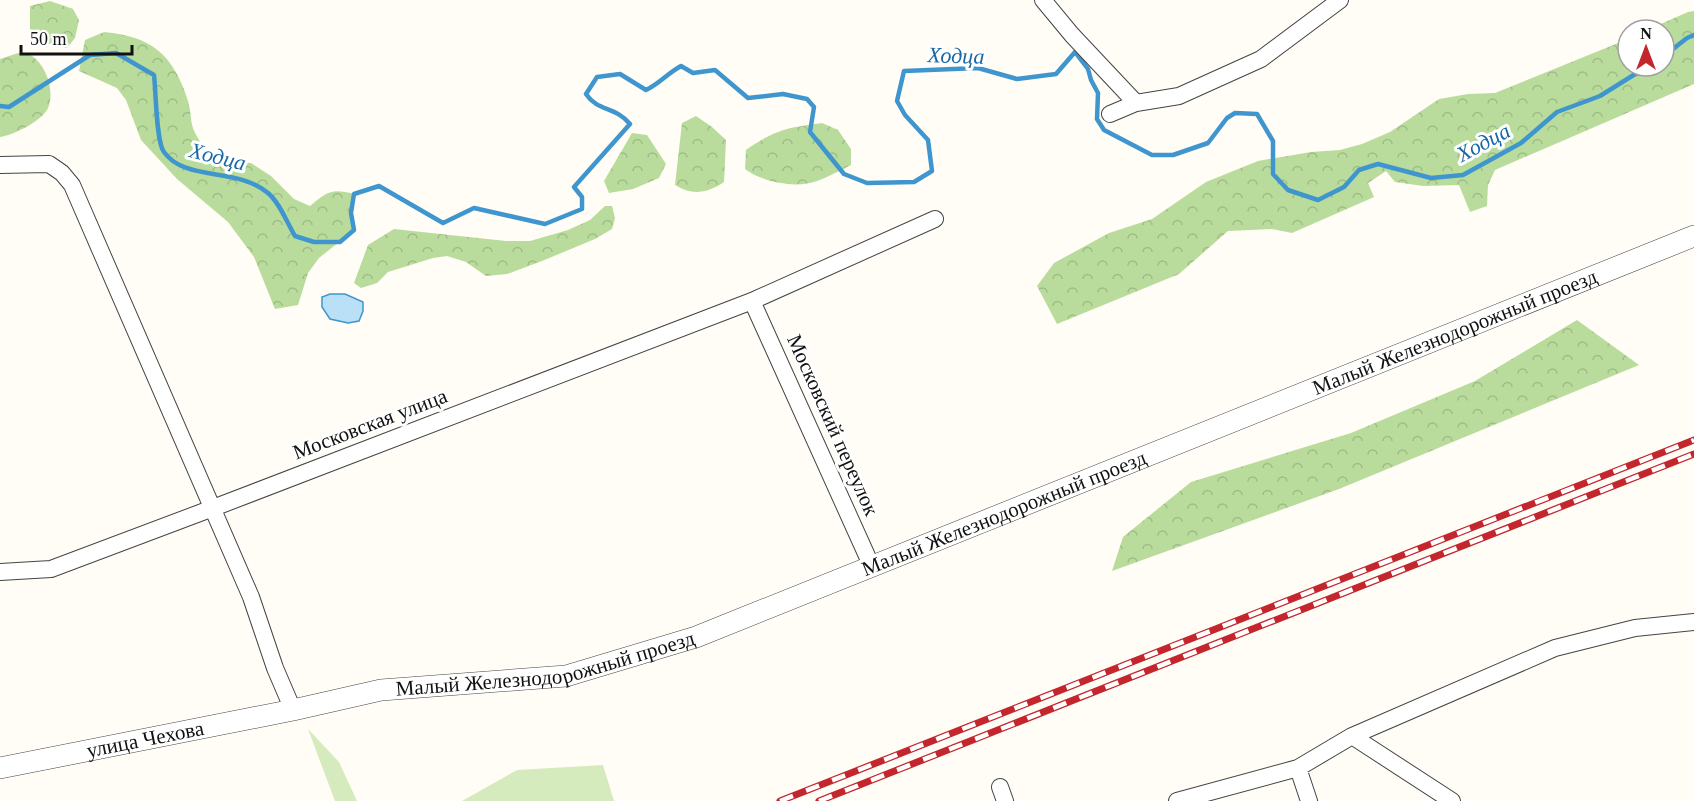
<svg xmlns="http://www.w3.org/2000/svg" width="1694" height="801" font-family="'Times New Roman',serif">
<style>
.grass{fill:#d5ebbd}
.forest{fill:url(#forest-crowns)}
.water{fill:#b9e0f7;stroke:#3f96cf;stroke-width:1.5}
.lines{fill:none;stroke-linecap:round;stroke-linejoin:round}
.stream{stroke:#3f96cf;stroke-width:4.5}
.minor-casing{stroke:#444;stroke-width:18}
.tertiary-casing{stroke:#444;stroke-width:22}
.minor{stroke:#fff;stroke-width:16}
.tertiary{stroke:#fff;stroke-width:21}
.rail-casing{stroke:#c4262e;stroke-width:7}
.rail{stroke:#fff;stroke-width:4.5;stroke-dasharray:14;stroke-linecap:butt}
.labels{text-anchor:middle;stroke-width:6;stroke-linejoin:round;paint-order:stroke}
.street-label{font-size:21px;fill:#111;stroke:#fff}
.water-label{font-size:22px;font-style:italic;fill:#1768a6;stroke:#fff}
</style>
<defs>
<pattern id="forest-crowns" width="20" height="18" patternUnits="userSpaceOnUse" patternTransform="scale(1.5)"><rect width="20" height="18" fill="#b9dc9c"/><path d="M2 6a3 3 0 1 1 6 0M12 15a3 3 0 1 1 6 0" fill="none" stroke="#9ebc85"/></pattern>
</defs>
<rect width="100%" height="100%" fill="#fffdf5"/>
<!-- grass -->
<path class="grass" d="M308 729 339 762 357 801H335Z
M603 765 614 801H462L517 770Z"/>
<!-- forest -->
<path class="forest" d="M50 1 73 9 79 20 75 38 67 48 47 43 30 29V6Z
M1694 11V84L1495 170 1488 185 1487 206 1470 212 1459 185 1423 186 1395 182 1386 171 1368 183 1374 197 1292 233 1272 229 1228 231 1179 274 1057 324 1037 286 1054 263 1109 233 1152 219 1206 182 1258 161 1311 152 1340 150 1362 144 1390 132 1439 99 1468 94 1495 93 1628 39V66H1664V30H1647L1688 12Z
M104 32C151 36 174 55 188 101 191 109 190 120 193 128 196 137 203 145 207 153L233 162 251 163 271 176 294 199 310 206C327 192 331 188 354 194L351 213 354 230 319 258 308 273 298 305 275 309 254 257 228 222 177 179 141 140 126 100 117 88 79 71 85 40Z
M18 53C22 54 29 54 32 56 47 66 55 92 48 108 42 121 14 135 0 137V59Z
M696 116 712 127 726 140 724 182C708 193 692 196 675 185L682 123Z
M822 123 838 130 851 149V165C839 171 828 177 817 181 796 189 762 182 745 169L746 150C776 129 787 128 822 123Z
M632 133 647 135 666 164 659 178 633 189 609 193 604 181Z
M605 206H612L615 218 612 229 595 239 542 261 507 274 486 276 466 262 447 256 433 258 388 272 377 283 361 288 354 283 368 245 394 229 506 241H530L568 230 590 220Z
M1577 320 1639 365 1339 489 1112 571 1123 537 1191 482 1351 433 1475 381Z"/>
<!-- water -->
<path class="water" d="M330 294H345L363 302V311L359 321 348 323 330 319 322 307V297Z"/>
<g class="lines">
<!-- stream -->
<path class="stream" d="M1664 56 1687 38 1694 35
M0 106 9 107 90 55 116 53 154 75C156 91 156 142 164 152 185 182 238 167 268 193 280 203 287 223 295 236L314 242H340L354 230 351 213 354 194 379 186 443 223 474 208 545 224 582 209V197L574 187 630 124C615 106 598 112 586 94L597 77 620 74 646 90C659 84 668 73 681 66L693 73 715 70 748 98 783 94 807 99 814 107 810 132 844 174 867 183 914 182 932 171 928 140 905 115 897 101 904 71 978 68 1017 79 1056 74 1075 52 1088 69 1091 80 1098 93 1097 119 1104 130 1152 155H1173L1208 143 1227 118 1235 113 1257 114 1273 141V174L1288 190 1318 200 1344 187 1359 170 1378 164 1431 178 1463 175 1521 143 1557 112 1600 96 1648 66"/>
<defs>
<path id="minor" d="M1043 0 1072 35 1136 103
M1110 114 1136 103 1179 96 1261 59 1340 0
M0 165 49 164 62 173 72 185 251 597 275 668 293 710
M752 301 872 567
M0 572 51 569 213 508 752 301 935 219
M1352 736 1452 801
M1298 768 1309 801
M1000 787 1005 801
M1177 801 1298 768 1352 736 1555 648 1635 628 1694 622"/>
<g id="tertiary">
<path id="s1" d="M0 768 293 710 381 690 566 676 696 637 1694 236"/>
</g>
</defs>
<!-- minor casing -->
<use href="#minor" class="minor-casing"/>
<!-- tertiary casing -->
<use href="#tertiary" class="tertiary-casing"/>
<!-- minor -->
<use href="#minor" class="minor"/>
<!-- tertiary -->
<use href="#tertiary" class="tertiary"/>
<defs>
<path id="rail" d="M780 801 1694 440
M819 801 1694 454"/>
</defs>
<!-- rail casing -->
<use href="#rail" class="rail-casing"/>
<!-- rail -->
<use href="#rail" class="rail"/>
</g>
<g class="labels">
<!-- street labels -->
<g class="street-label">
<text dy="7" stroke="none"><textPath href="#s1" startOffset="1528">Малый Железнодорожный проезд</textPath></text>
<text transform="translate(370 424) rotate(-21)" y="7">Московская улица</text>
<text transform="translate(833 425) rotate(66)" y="7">Московский переулок</text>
<text dy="7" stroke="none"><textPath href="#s1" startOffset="1042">Малый Железнодорожный проезд</textPath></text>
<text dy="7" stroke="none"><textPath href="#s1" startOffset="556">Малый Железнодорожный проезд</textPath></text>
<text dy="7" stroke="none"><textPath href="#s1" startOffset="148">улица Чехова</textPath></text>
</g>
<!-- water labels -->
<g class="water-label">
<text transform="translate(956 55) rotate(2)" y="8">Ходца</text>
<text transform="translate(1483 142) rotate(-28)" y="8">Ходца</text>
<text transform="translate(218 156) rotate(14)" y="8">Ходца</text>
</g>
</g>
<!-- north arrow -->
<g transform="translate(1646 48)"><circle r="28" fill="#ffffff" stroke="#a0a0a0" stroke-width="1.5"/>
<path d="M0-4.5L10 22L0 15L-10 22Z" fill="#c4262e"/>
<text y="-9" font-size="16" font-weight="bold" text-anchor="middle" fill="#111111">N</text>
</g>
<!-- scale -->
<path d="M21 45v9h111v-9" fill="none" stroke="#111111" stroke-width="3"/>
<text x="30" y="45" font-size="18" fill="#111111" stroke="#ffffff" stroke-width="4.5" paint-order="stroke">50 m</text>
</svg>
